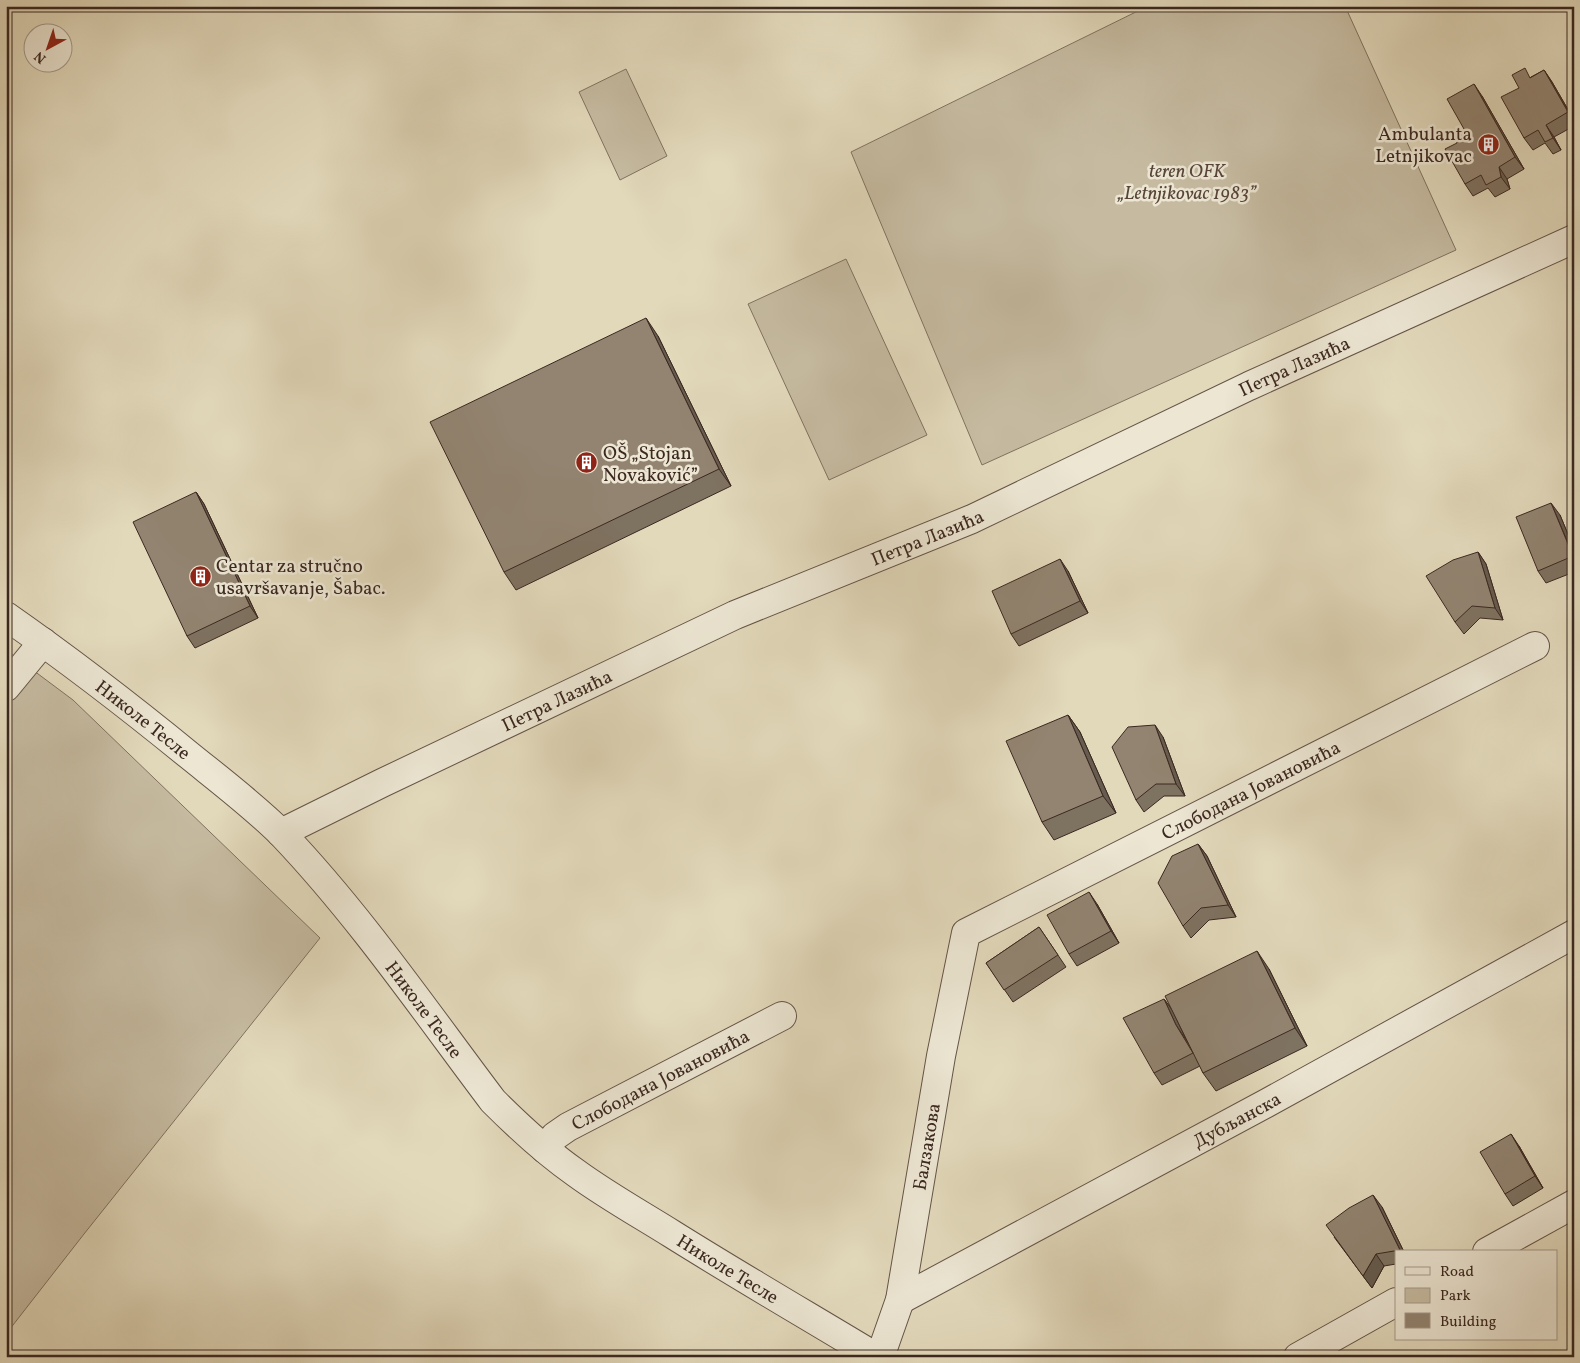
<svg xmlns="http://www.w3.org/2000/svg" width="1580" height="1363" font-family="Vollkorn,serif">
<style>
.green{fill:#c6bba1;stroke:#807260}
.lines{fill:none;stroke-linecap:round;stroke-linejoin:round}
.minor-casing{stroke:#655447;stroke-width:30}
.minor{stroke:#ece6d3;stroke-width:28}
.wall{fill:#7e7261;stroke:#3b2820}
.shaded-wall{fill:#665c4f;stroke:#3b2820}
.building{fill:#928471;stroke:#3b2820}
.labels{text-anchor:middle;stroke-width:5;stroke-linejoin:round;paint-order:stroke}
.poi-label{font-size:19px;fill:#3b2820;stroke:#ece6d3;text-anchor:start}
.park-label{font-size:19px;font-style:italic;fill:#57453a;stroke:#ece6d3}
.street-label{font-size:19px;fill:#3b2820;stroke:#ece6d3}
</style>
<rect width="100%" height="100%" fill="#e2d9bb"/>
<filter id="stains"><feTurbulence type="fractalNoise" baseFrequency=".004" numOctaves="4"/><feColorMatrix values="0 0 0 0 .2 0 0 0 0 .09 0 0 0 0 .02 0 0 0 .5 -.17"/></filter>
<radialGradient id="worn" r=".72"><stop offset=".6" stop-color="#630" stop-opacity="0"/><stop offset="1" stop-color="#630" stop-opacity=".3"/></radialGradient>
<!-- green -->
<path class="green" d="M1148 6H1345L1456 250 982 465 851 152Z
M626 69 667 156 620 180 579 92Z
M846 259 927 435 829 480 748 304Z
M6 650 73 700 320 938 84 1234 6 1334Z"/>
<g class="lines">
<defs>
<g id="minor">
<path id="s1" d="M6 616C69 660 130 707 190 756 221 781 254 806 282 834 360 916 425 1011 493 1101 519 1127 546 1152 576 1173 606 1195 640 1214 672 1234 739 1276 808 1316 876 1357"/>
<path d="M6 687 43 642"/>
<path id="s2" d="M281 833 382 783 735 615 972 519 1249 386 1574 239"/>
<path id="s3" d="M545 1149 555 1136 568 1127 782 1016"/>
<path d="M1487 1252 1574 1204"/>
<path id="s4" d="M900 1300 1265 1104 1574 934"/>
<path id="s5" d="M880 1357 900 1300 941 1056 966 933 1535 646"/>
<path d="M1298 1357 1396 1302"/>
</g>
</defs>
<!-- minor casing -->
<use href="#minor" class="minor-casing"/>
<!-- minor -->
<use href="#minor" class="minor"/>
</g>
<!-- wall -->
<path class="wall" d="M1544 70 1552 82 1574 120V126L1554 137 1561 150 1553 154 1545 143 1533 150 1524 138 1519 88 1531 77Z
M1482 96 1524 169 1507 179 1510 189 1495 197 1488 188 1473 196 1465 184 1457 143Z
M658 336 731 486 516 590 504 572Z
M196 492 204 504 258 618 195 648 187 636Z
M1560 515 1574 549V572L1546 583 1538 571Z
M1478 552 1486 564 1503 620 1480 618 1464 634 1455 622Z
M1068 571 1088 613 1019 646 1011 634Z
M1068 715 1080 732 1116 813 1054 840 1042 822Z
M1163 737 1185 796H1164L1144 812 1136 800Z
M1198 844 1207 856 1236 917 1209 920 1191 938 1183 926Z
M1097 904 1119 943 1077 966 1069 954Z
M1039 927 1066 967 1013 1002 986 963Z
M1269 969 1307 1046 1216 1091 1203 1073 1200 1066 1162 1085 1154 1073 1164 999 1173 1011 1185 1037 1188 1043Z
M1519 1146 1543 1188 1513 1206 1505 1194Z
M1382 1207 1404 1252H1396V1264L1384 1266 1372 1288 1334 1237Z"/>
<!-- shaded-wall -->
<path class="shaded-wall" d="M1544 70 1552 82 1574 120 1568 112Z
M1474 84 1482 96 1524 169 1515 157Z
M1546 125 1554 137 1561 150 1553 138Z
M1499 167 1507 179 1510 189 1501 177Z
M646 318 658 336 731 486 719 469Z
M196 492 204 504 258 618 250 606Z
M1551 503 1560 515 1574 549V557Z
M1478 552 1486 564 1503 620 1495 608Z
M1060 559 1068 571 1088 613 1080 601Z
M1068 715 1080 732 1116 813 1103 796Z
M1155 725 1163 737 1185 796 1176 784Z
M1198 844 1207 856 1236 917 1228 905Z
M1089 892 1097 904 1119 943 1111 931Z
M1257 951 1269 969 1307 1046 1295 1028Z
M1164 999 1173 1011 1185 1037 1203 1065 1176 1025Z
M1511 1134 1519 1146 1543 1188 1535 1176Z
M1373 1195 1382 1207 1404 1252H1402L1400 1250Z
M1376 1254 1384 1266 1372 1288 1363 1276Z"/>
<!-- building -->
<path class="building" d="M1525 68 1530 78 1544 70 1568 112 1546 125 1553 138 1545 142 1538 130 1524 138 1501 97 1519 88 1512 75Z
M1474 84 1515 157 1499 167 1501 177 1486 185 1481 175 1465 184 1445 149 1457 143 1453 136 1464 129 1447 99Z
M646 318 719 469 504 572 430 422Z
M196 492 250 606 187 636 133 522Z
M1551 503 1573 556 1538 571 1516 517Z
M1478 552 1495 608 1472 606 1455 622 1426 576 1453 560Z
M1060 559 1080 601 1011 634 992 591Z
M1068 715 1103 796 1042 822 1006 741Z
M1155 725 1176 784H1156L1136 800 1112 747 1128 727Z
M1198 844 1228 905 1201 908 1183 926 1158 883 1172 856Z
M1089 892 1111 931 1069 954 1047 915Z
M1039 927 1058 955 1004 990 986 963Z
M1257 951 1295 1028 1203 1073 1165 996Z
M1164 999 1176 1025 1193 1053 1154 1073 1123 1018Z
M1511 1134 1535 1176 1505 1194 1480 1152Z
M1373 1195 1400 1250 1376 1254 1363 1276 1326 1225 1349 1208Z"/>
<!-- icons -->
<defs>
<symbol id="building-disc" viewBox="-11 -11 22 22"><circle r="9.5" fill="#8f2418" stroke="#ece6d3"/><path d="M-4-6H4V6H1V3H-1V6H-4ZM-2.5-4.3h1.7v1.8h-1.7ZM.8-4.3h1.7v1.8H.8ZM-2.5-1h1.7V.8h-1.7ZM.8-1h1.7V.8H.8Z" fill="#fff"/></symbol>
</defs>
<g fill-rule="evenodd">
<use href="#building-disc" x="1476" y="132" width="25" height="25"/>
<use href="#building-disc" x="574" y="450" width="25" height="25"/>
<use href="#building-disc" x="188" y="564" width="25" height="25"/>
</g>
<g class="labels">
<!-- poi labels -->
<g class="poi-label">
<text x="1472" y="140" text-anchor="end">Ambulanta<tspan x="1472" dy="22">Letnjikovac</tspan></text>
<text x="603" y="459">OŠ „Stojan<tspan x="603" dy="22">Novaković”</tspan></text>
<text x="216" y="572">Centar za stručno<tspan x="216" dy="22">usavršavanje, Šabac.</tspan></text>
</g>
<!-- park labels -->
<g class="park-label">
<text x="1187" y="177">teren OFK<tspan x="1187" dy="22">„Letnjikovac 1983”</tspan></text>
</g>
<!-- street labels -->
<g class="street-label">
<text dy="7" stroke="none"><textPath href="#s2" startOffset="1116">Петра Лазића</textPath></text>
<text dy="7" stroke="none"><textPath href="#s2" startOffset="711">Петра Лазића</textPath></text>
<text dy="7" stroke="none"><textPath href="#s2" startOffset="306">Петра Лазића</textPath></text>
<text dy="7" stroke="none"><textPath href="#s1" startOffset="172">Николе Тесле</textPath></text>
<text dy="7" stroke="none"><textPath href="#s5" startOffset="752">Слободана Јовановића</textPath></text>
<text dy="7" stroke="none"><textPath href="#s1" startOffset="578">Николе Тесле</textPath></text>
<text dy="7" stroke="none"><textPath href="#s3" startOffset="136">Слободана Јовановића</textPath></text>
<text dy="7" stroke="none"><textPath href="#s4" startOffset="382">Дубљанска</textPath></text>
<text dy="7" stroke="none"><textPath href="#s5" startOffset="216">Балзакова</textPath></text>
<text dy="7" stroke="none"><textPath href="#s1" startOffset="982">Николе Тесле</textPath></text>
</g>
</g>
<!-- margin -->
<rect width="1580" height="1363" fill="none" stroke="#e2d9bb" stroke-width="25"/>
<rect x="8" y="8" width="1565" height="1348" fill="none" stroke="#3b2820" stroke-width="2.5"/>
<rect x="12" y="12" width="1555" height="1338" fill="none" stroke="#3b2820"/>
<!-- legend -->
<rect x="1395" y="1250" width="162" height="90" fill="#ece6d3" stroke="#a59a8b"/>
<rect x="1405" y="1267" width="25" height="8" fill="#ece6d3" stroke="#a59a8b"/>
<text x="1440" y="1276" font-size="15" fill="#3b2820">Road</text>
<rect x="1405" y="1288" width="25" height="15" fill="#c6bba1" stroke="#a59a8b"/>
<text x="1440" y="1300" font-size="15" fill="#3b2820">Park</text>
<rect x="1405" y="1313" width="25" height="15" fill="#928471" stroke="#a59a8b"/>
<text x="1440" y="1326" font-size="15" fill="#3b2820">Building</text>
<!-- north arrow -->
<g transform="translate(48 48) rotate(220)"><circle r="24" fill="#ece6d3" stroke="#a59a8b"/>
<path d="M0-4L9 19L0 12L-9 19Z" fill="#8f2418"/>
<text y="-8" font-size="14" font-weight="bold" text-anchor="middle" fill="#3b2820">N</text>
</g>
<rect width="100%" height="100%" filter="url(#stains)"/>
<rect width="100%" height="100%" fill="url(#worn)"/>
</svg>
